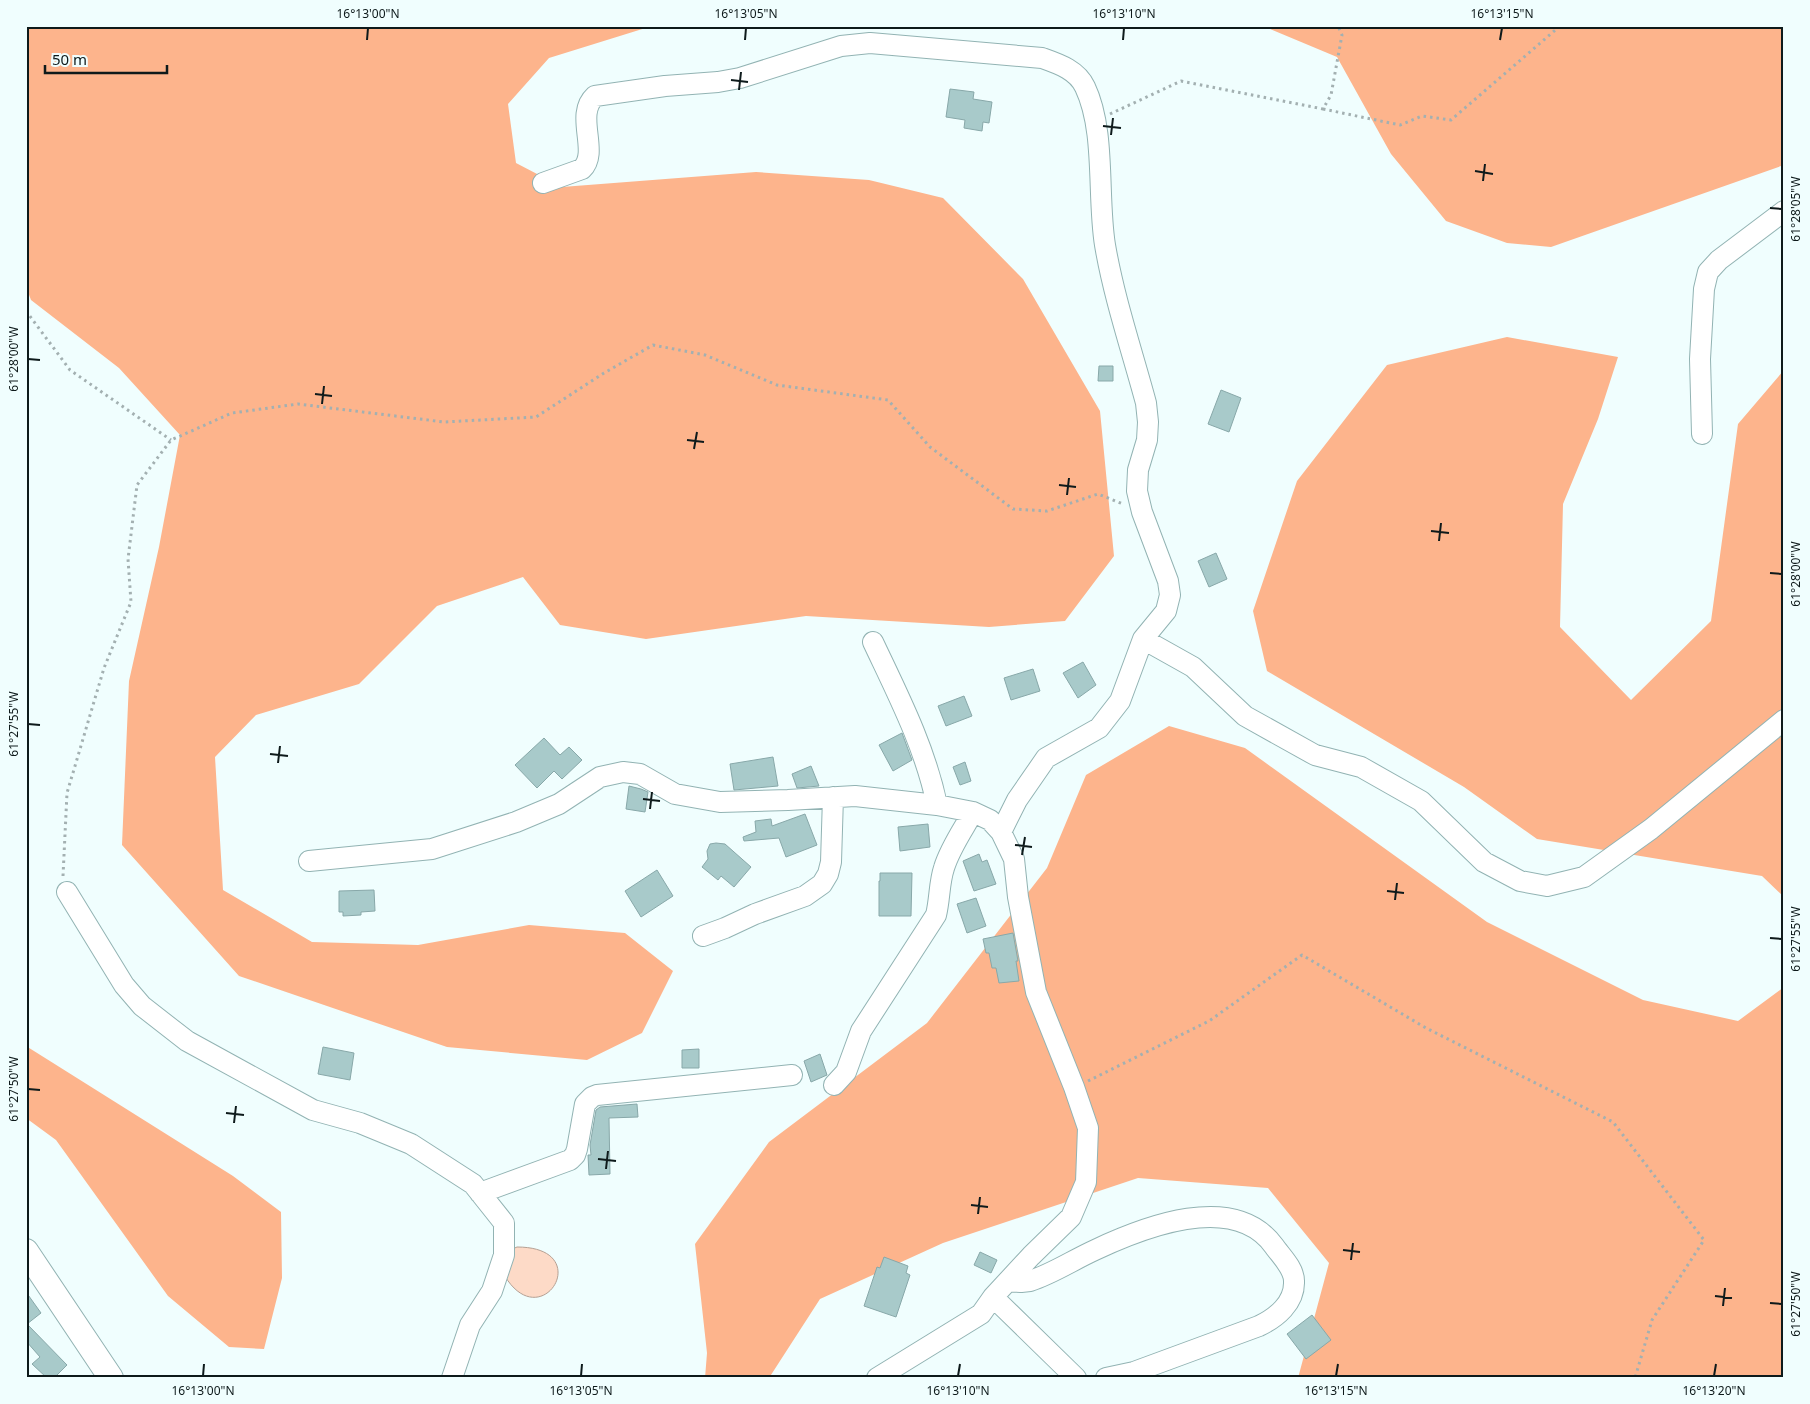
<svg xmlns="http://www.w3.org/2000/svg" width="1810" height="1404" font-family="'Noto Sans',sans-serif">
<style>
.green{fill:#fdb48c}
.water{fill:#fddac7;stroke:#b5a093}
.building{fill:#a8caca;stroke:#88a8a9}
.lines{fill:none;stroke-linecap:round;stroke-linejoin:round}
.minor-casing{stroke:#92b3b3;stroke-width:22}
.tertiary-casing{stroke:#92b3b3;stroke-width:26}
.path{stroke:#a3b0b1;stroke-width:3;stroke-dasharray:2.5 4;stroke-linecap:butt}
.minor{stroke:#fff;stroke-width:20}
.tertiary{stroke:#fff;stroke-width:24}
.ticks{fill:none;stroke:#0e1a1b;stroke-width:2}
.neatline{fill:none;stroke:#0e1a1b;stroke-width:2}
.ticks-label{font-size:12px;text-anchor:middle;fill:#0e1a1b}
</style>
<rect width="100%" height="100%" fill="#f0fefe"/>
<!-- green -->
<path class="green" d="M26 26H652L549 58 508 104 516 163 562 187 756 172 869 180 943 198 1023 279 1100 411 1114 556 1065 621 989 627 806 616 646 639 560 625 523 577 437 606 359 684 256 715 215 757 223 890 312 942 418 945 529 925 625 933 673 971 642 1033 587 1060 447 1047 239 976 122 845 129 681 159 547 180 435 119 368 31 300 26 287Z
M1263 26H1784V165L1551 247 1507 243 1446 221 1391 154 1337 57Z
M1507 337 1618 357 1598 419 1563 504 1560 627 1631 700 1711 621 1738 424 1784 370V897L1762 876 1537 839 1464 787 1267 671 1253 611 1297 481 1387 365Z
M1169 726 1245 748 1487 922 1643 1000 1738 1021 1784 987V1378H1298L1329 1263 1268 1188 1138 1178 943 1243 820 1299 769 1378H705L707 1353 695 1244 769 1142 927 1023 1047 868 1086 775Z
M26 1046 233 1176 281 1212 282 1278 264 1349 229 1347 168 1296 56 1140 26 1118Z"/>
<!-- water -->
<path class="water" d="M517 1247C599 1247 539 1342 502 1271L508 1251Z"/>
<!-- building -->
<path class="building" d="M950 89 974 92 973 99 992 102 989 123 983 122 982 131 964 128 965 120 946 117Z
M1099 366H1113V381H1098Z
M1221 390 1241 398 1229 432 1208 424Z
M1216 553 1227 579 1209 587 1198 561Z
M1083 662 1096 685 1078 698 1063 673Z
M1033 669 1040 691 1011 700 1004 678Z
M964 696 972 716 946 726 938 706Z
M902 733 912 760 893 771 879 745Z
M544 738 560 755 569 747 582 760 562 779 554 771 537 788 515 765Z
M773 757 778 786 734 790 730 764Z
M965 762 971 781 960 785 953 767Z
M811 766 819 786 797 788 792 774Z
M629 786 641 789 648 792 645 812 626 809Z
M805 814 817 845 786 857 779 838 744 841 743 837 756 832 755 821 771 819 772 826Z
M928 824 930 847 900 851 898 827Z
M716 843 725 844 751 867 734 887 721 876 718 880 702 867 708 859 707 851 710 844Z
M979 854 982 862 987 860 996 884 974 891 963 861Z
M657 870 673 896 641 917 625 891Z
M880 873H912L911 916H879V881H880Z
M374 890 375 911 361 912V915L343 916V912H339V891Z
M976 898 986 926 967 933 957 904Z
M1013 933 1018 961H1016L1019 981 999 983 996 968H992L989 953H986L983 939Z
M323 1047 354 1053 350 1080 318 1074Z
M699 1049V1068H682V1050Z
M820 1054 827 1075 811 1082 804 1061Z
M637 1104 638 1117 609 1118 610 1174 589 1175 588 1155H591L590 1145 596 1110 600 1107Z
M980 1252 997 1260 991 1273 974 1265Z
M884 1257 908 1266 906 1273 910 1275 896 1317 864 1306 877 1267 880 1268Z
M26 1292 41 1313 27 1324 67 1365 54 1378H47L32 1364 40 1357 26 1341Z
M1312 1315 1331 1340 1306 1359 1287 1334Z"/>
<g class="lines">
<defs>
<path id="minor" d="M543 183 582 169C600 152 574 115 595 96L665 86 718 82 740 78 841 46 870 43 1042 58C1059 64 1077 70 1085 87 1106 131 1097 196 1105 245 1114 298 1132 351 1146 403L1148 422 1147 440 1138 470 1137 491 1142 512 1168 581 1170 595 1166 611 1143 639 1120 701 1099 728 1046 758 1017 800 1001 832
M1702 434 1700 359 1704 289 1708 272 1719 260 1784 211
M1143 639 1193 667 1245 716 1315 755 1361 767 1421 801 1484 862 1520 881 1547 886 1584 877 1651 829 1784 720
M873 642C898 695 925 747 937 805
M309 861 432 849 516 822 559 804 600 777 623 772 640 774 675 794 720 802 788 800 855 796 937 805 973 812 990 820 1001 832 1014 859 1018 897 1036 992 1074 1087 1088 1128 1086 1182 1071 1217 1031 1256 993 1297 981 1314 877 1378
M67 892 124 985 142 1006 187 1041 313 1110 360 1123 411 1144 473 1184 504 1223V1255L492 1291 470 1325 452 1378
M703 936 725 928 755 914 805 896 822 884 828 874 831 862 833 797
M834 1085 846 1072 861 1031 936 915C940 899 939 883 944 868 950 848 963 830 973 812
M480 1193 570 1160 575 1155 577 1149 585 1104 592 1097 597 1095 792 1075
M1008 1281 1021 1282 1030 1281C1052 1274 1073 1260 1095 1250 1144 1227 1234 1191 1274 1246 1281 1256 1294 1268 1294 1281 1295 1303 1276 1318 1259 1326L1134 1372 1106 1378
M993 1297 1076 1378"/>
<path id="tertiary" d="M26 1251 111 1378"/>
</defs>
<!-- minor casing -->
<use href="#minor" class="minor-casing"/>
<!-- tertiary casing -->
<use href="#tertiary" class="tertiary-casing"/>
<!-- path -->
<path class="path" d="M1323 109 1400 125 1422 116 1451 120 1560 26
M1110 114 1181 81 1323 109 1331 95 1342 35 1338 26
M26 311 70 370 171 440
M63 876 67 793 104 668 131 602 128 559 137 485 171 440 232 413 298 404 444 422 536 417 604 373 653 345 705 355 777 385 888 400 930 447 1013 509 1047 511 1098 494 1123 504
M1088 1081 1209 1021 1302 955 1426 1028 1613 1122 1704 1240 1652 1320 1635 1378"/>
<!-- minor -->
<use href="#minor" class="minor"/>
<!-- tertiary -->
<use href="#tertiary" class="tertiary"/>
</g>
<!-- ticks -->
<path class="ticks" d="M367 40 368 28M745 40 746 28M1123 40 1124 28M1500 40 1502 28M731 80 748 82M739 90 741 72M1103 126 1121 128M1111 135 1113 118M1475 171 1493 174M1483 181 1485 164M1770 208 1782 209M28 359 40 360M315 394 332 396M322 404 324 386M687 440 704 442M694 449 697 432M1059 485 1076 487M1067 495 1069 478M1431 531 1449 533M1439 541 1441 523M1770 573 1782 574M28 724 40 725M270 754 288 756M278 763 280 746M643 799 660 801M650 809 652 792M1015 845 1032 847M1022 855 1025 837M1387 891 1404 893M1395 900 1397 883M1770 938 1782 939M28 1089 40 1090M226 1113 244 1115M234 1123 236 1106M598 1159 616 1161M606 1169 608 1151M971 1205 988 1207M978 1214 980 1197M1343 1250 1360 1252M1351 1260 1353 1243M1715 1296 1732 1298M1770 1303 1782 1304M1723 1306 1725 1288M203 1376 204 1364M581 1376 582 1364M958 1376 960 1364M1336 1376 1338 1364M1714 1376 1716 1364"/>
<!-- border -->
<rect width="1810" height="1404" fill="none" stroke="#f0fefe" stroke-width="55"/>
<!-- scale -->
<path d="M45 65v8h122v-8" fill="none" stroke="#0e1a1b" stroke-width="2.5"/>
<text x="52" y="65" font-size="15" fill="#0e1a1b" stroke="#f0fefe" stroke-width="4" paint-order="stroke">50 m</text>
<rect x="28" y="28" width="1754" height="1348" class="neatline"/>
<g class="ticks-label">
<text x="368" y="18">16°13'00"N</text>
<text x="746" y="18">16°13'05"N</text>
<text x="1124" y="18">16°13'10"N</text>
<text x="1502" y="18">16°13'15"N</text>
<text transform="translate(1796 209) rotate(-90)" y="4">61°28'05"W</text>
<text transform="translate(14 359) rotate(-90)" y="4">61°28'00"W</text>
<text transform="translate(1796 574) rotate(-90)" y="4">61°28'00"W</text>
<text transform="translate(14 724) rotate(-90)" y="4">61°27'55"W</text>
<text transform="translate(1796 939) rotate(-90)" y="4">61°27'55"W</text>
<text transform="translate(14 1089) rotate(-90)" y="4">61°27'50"W</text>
<text transform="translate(1796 1304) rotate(-90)" y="4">61°27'50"W</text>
<text x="203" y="1395">16°13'00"N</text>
<text x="581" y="1395">16°13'05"N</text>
<text x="958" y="1395">16°13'10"N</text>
<text x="1336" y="1395">16°13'15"N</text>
<text x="1714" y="1395">16°13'20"N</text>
</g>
</svg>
